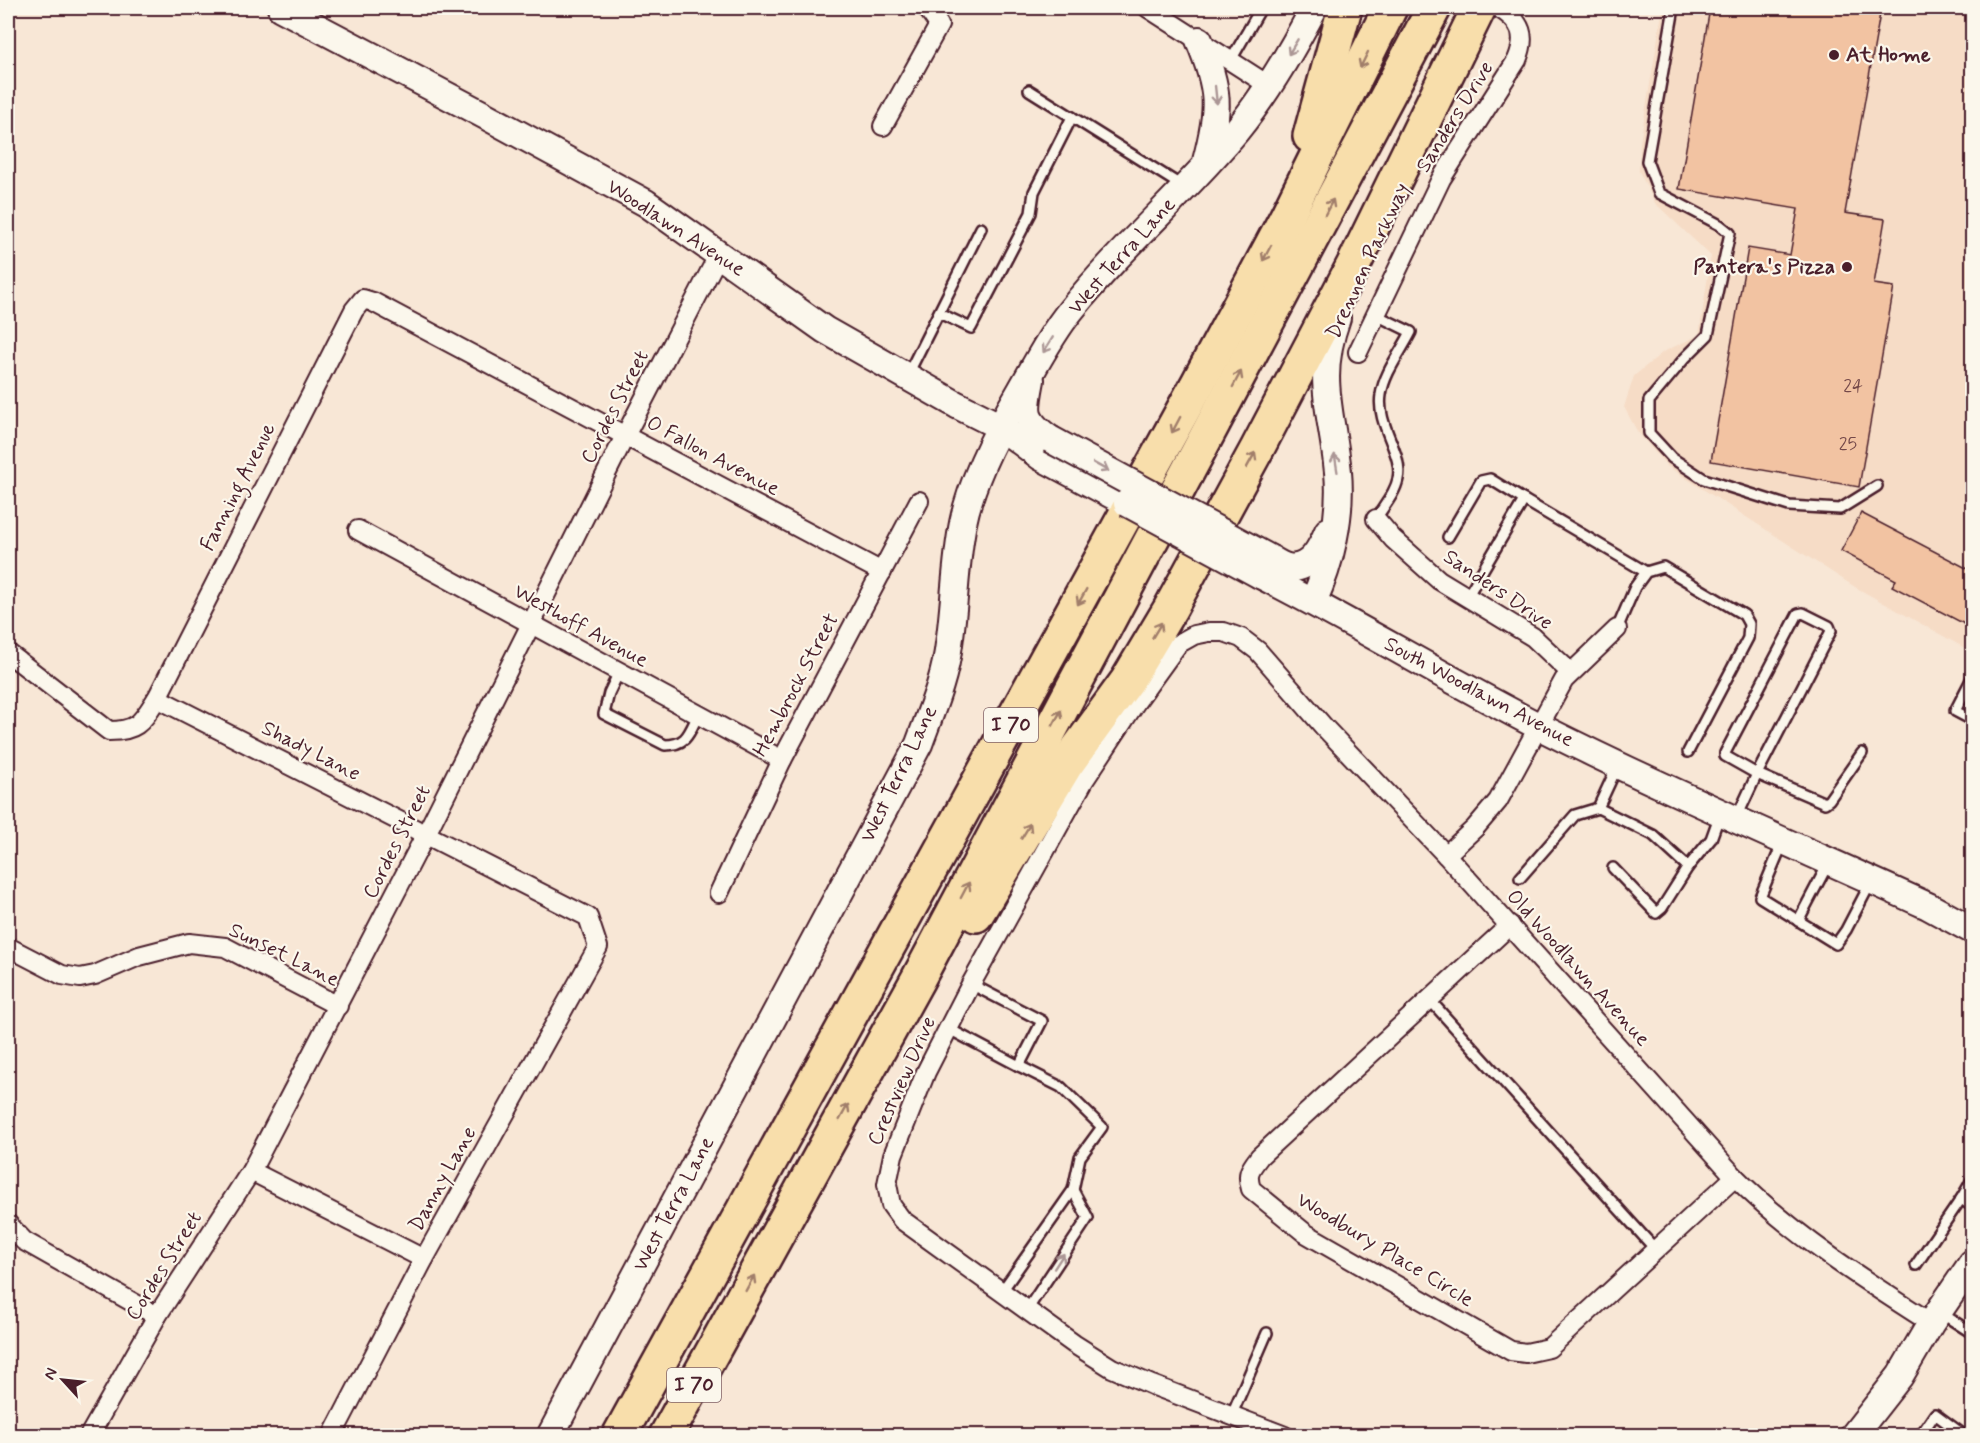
<svg xmlns="http://www.w3.org/2000/svg" width="1980" height="1443" viewBox="0 0 1980 1443" font-family="Mynerve,sans-serif">
<style>
.built{fill:#f6dcc6}
.building{fill:#f2c3a2;stroke:#4a1f2b;stroke-width:1.5}
.lines{fill:none;stroke-linecap:round;stroke-linejoin:round}
.lane-casing{stroke:#4a1f2b;stroke-width:14}
.street-casing{stroke:#4a1f2b;stroke-width:22}
.secondary-casing{stroke:#4a1f2b;stroke-width:30}
.highway-casing{stroke:#4a1f2b;stroke-width:38}
.lane{stroke:#fbf7ec;stroke-width:9}
.street{stroke:#fbf7ec;stroke-width:18}
.secondary{stroke:#fbf7ec;stroke-width:26}
.highway{stroke:#f8deab;stroke-width:33}
.secondary-bridge-casing{stroke:#4a1f2b;stroke-width:30;stroke-linecap:butt}
.secondary-bridge{stroke:#fbf7ec;stroke-width:26}
.oneway{stroke:#ab9695}
.oneway2{stroke:#a17e6b}
.poi-dot{fill:#4a1f2b;stroke:#fbf7ec;stroke-width:2}
.labels{text-anchor:middle;dominant-baseline:central;stroke-width:4.5;stroke-linejoin:round;paint-order:stroke}
.number-label{font-size:18px;fill:#744849}
.shield{fill:#fbf7ec;stroke:#7f6065;stroke-width:1.5}
.shield-label{font-size:20px;font-weight:bold;fill:#4a1f2b}
.poi-label{font-size:21px;font-weight:bold;fill:#4a1f2b;stroke:#fbf7ec;text-anchor:start}
.street-label{font-size:21px;fill:#4a1f2b;stroke:#fbf7ec}
</style>
<rect width="100%" height="100%" fill="#f8e7d6"/>
<filter id="ink" filterUnits="userSpaceOnUse"><feTurbulence type="fractalNoise" baseFrequency=".0167" numOctaves="2"/><feDisplacementMap in="SourceGraphic" scale="12" xChannelSelector="R" yChannelSelector="G"/><feConvolveMatrix kernelMatrix="1 2 1 2 8 2 1 2 1" color-interpolation-filters="sRGB"/></filter>
<g filter="url(#ink)">
<polygon class="built" points="1663,8 1972,8 1972,652 1855,587 1667,466 1637,431 1624,407 1634,376 1663,352 1699,335 1711,256 1655,203 1639,171 1640,143"/>
<g class="building">
<polygon points="1710,8 1881,8 1845,213 1885,219 1874,284 1894,287 1859,487 1711,461 1748,248 1790,255 1798,209 1679,189"/>
<polygon points="1861,513 1972,571 1972,628 1892,586 1896,580 1841,551"/>
</g>
<g class="lines">
<g class="lane-casing">
<g id="lane">
<polyline points="1674,8 1647,161 1659,193 1720,225 1730,233 1708,335 1684,359 1649,401 1649,433 1672,458 1704,479 1789,506 1840,509 1877,486"/>
<polyline points="1231,60 1261,8"/>
<polyline points="1029,90 1182,186"/>
<polyline points="939,313 971,328 1031,213 1034,192 1072,117"/>
<polyline points="908,374 981,228"/>
<polyline points="1524,500 1646,572"/>
<path d="M 1376,519 C 1383,507 1395,494 1398,479 C 1404,454 1376,425 1381,395 C 1384,373 1401,352 1411,332 L 1376,315"/>
<polyline points="1448,537 1481,481 1490,479 1524,500 1467,597"/>
<polygon points="1803,613 1829,626 1831,631 1757,774 1725,756 1725,753 1798,614"/>
<polyline points="1617,629 1635,587 1646,572 1663,567 1744,615 1749,624 1748,638 1688,752"/>
<path d="M 619,672 L 609,693 L 604,714 L 665,745 C 687,745 689,733 698,715"/>
<polyline points="1972,678 1955,711 1972,720"/>
<polyline points="1598,808 1617,767"/>
<polyline points="1736,819 1757,774 1825,803 1829,800 1862,753"/>
<polyline points="1783,842 1760,897 1836,944 1846,930 1871,882"/>
<polyline points="1613,868 1656,913 1662,908 1688,867 1711,839 1720,814"/>
<polyline points="1520,878 1575,815 1598,808 1653,835 1688,867"/>
<polyline points="1798,921 1829,862"/>
<polyline points="1429,999 1656,1250"/>
<polyline points="949,1029 1019,1066 1042,1021 971,984"/>
<polyline points="1972,1180 1961,1199 1972,1206"/>
<polyline points="1916,1265 1961,1199"/>
<polyline points="1002,1291 1073,1190 1080,1157 1102,1127 1061,1087 1019,1066"/>
<polyline points="1027,1310 1088,1218 1073,1190"/>
<polyline points="1941,1313 1972,1333"/>
<polyline points="1232,1414 1267,1333"/>
<polyline points="1920,1436 1935,1414 1965,1436"/>
</g>
</g>
<g class="street-casing">
<g id="street">
<polyline points="1148,8 1268,85"/>
<polyline points="883,126 939,25 927,8"/>
<path d="M 1358,352 L 1441,179 L 1517,60 C 1527,36 1522,22 1499,8"/>
<polyline points="1376,519 1393,539 1439,580 1533,637 1570,672"/>
<polyline points="358,530 782,760"/>
<path d="M 8,653 L 109,731 C 139,731 142,721 157,698 L 588,917 L 598,947 L 424,1259 L 332,1436"/>
<polyline points="157,698 354,310 363,299 373,302 882,572"/>
<polyline points="1446,855 1475,828 1498,801 1564,680 1617,629"/>
<polyline points="719,893 782,760 919,501"/>
<path d="M 1510,925 L 1260,1156 C 1250,1169 1246,1173 1251,1189 L 1305,1233 L 1511,1351 L 1526,1353 L 1549,1348 L 1735,1177"/>
<polyline points="8,947 62,975 80,978 95,975 139,956 189,943 225,947 338,1006"/>
<polyline points="251,1171 424,1259"/>
<polyline points="8,1224 24,1241 157,1316"/>
<polyline points="89,1436 157,1316 251,1171 426,834 626,434 719,254"/>
<path d="M 1285,1436 L 1152,1385 L 1112,1368 L 1074,1344 L 902,1220 L 891,1205 L 887,1184 L 893,1155 L 926,1072 L 971,984 L 1085,779 L 1136,702 L 1178,644 L 1194,635 L 1209,632 L 1224,632 L 1241,638 L 1258,651 L 1324,727 L 1446,855 L 1735,1177 C 1793,1235 1862,1279 1931,1323"/>
</g>
</g>
<g class="secondary-casing">
<g id="secondary">
<polyline points="281,8 484,115 646,203 825,330 957,405 1001,427 1041,457 1127,503"/>
<path d="M 1199,40 C 1220,90 1220,108 1206,161"/>
<path d="M 1031,380 C 1025,412 1022,419 1050,439"/>
<path d="M 1271,559 C 1276,562 1282,566 1288,567 C 1310,571 1321,548 1328,531"/>
<path d="M 1260,575 C 1355,623 1446,679 1540,727 C 1667,791 1799,847 1928,906 L 1972,930"/>
<path d="M 1313,602 C 1331,563 1342,515 1338,472 C 1332,412 1315,379 1337,318"/>
<path d="M 550,1436 L 919,744 C 931,711 945,679 949,644 C 955,604 955,563 963,523 C 972,478 998,429 1021,390 C 1036,364 1052,333 1071,310 C 1122,246 1185,193 1237,130 C 1267,93 1292,50 1314,8"/>
<polyline points="1853,1436 1900,1376 1931,1323 1972,1263"/>
</g>
</g>
<g class="highway-casing">
<g id="highway">
<polyline points="1310,136 1345,8"/>
<polyline points="976,915 1066,765 1127,681 1170,609 1257,449 1354,264 1479,8"/>
<polyline points="619,1436 1198,383 1286,218 1390,8"/>
<polyline points="666,1436 918,979 1434,8"/>
</g>
</g>
<use href="#lane" class="lane"/>
<use href="#street" class="street"/>
<use href="#secondary" class="secondary"/>
<use href="#highway" class="highway"/>
<g class="secondary-bridge-casing">
<g id="secondary-bridge">
<polyline points="1050,439 1271,559"/>
<polyline points="1127,503 1260,575"/>
</g>
</g>
<use href="#secondary-bridge" class="secondary-bridge"/>
</g>
<defs><path id="oneway-shaft" d="M-6 0H5M1.5-3L5.5 0L1.5 3" fill="none" stroke-width="1.6" stroke-linecap="round" stroke-linejoin="round" transform="scale(1.5)"/></defs>
<g class="oneway">
<use href="#oneway-shaft" transform="translate(1293 47) rotate(121)"/>
<use href="#oneway-shaft" transform="translate(1216 95) rotate(84)"/>
<use href="#oneway-shaft" transform="translate(1048 345) rotate(122)"/>
<use href="#oneway-shaft" transform="translate(1336 463) rotate(-99)"/>
<use href="#oneway-shaft" transform="translate(1101 467) rotate(29)"/>
<use href="#oneway-shaft" transform="translate(1059 1261) rotate(-57)"/>
</g>
<g class="oneway2">
<use href="#oneway-shaft" transform="translate(1364 60) rotate(116)"/>
<use href="#oneway-shaft" transform="translate(1329 207) rotate(-62)"/>
<use href="#oneway-shaft" transform="translate(1267 253) rotate(118)"/>
<use href="#oneway-shaft" transform="translate(1237 379) rotate(-62)"/>
<use href="#oneway-shaft" transform="translate(1176 425) rotate(118)"/>
<use href="#oneway-shaft" transform="translate(1251 460) rotate(-61)"/>
<use href="#oneway-shaft" transform="translate(1082 597) rotate(119)"/>
<use href="#oneway-shaft" transform="translate(1157 630) rotate(-59)"/>
<use href="#oneway-shaft" transform="translate(1057 718) rotate(-62)"/>
<use href="#oneway-shaft" transform="translate(1026 831) rotate(-59)"/>
<use href="#oneway-shaft" transform="translate(965 890) rotate(-62)"/>
<use href="#oneway-shaft" transform="translate(844 1112) rotate(-61)"/>
<use href="#oneway-shaft" transform="translate(750 1283) rotate(-61)"/>
</g>
</g>
<g class="poi-dot">
<circle cx="1834" cy="55" r="6"/>
<circle cx="1847" cy="267" r="6"/>
</g>
<g class="labels">
<g class="number-label">
<text x="1853" y="386">24</text>
<text x="1848" y="444">25</text>
</g>
<g class="shield">
<rect x="984" y="708" width="54" height="34" rx="4.5"/>
<rect x="667" y="1368" width="54" height="34" rx="4.5"/>
</g>
<g class="shield-label">
<text x="1011" y="725">I 70</text>
<text x="694" y="1385">I 70</text>
</g>
<g class="poi-label">
<text x="1846" y="55">At Home</text>
<text x="1835" y="267" text-anchor="end">Pantera's Pizza</text>
</g>
<g class="street-label">
<text transform="translate(1455 117) rotate(-58)">Sanders Drive</text>
<text transform="translate(676 228) rotate(33)">Woodlawn Avenue</text>
<text transform="translate(1122 256) rotate(-48)">West Terra Lane</text>
<text transform="translate(1368 261) rotate(-65)">Drennen Parkway</text>
<text transform="translate(615 407) rotate(-63)">Cordes Street</text>
<text transform="translate(713 456) rotate(28)">O Fallon Avenue</text>
<text transform="translate(238 487) rotate(-63)">Fanning Avenue</text>
<text transform="translate(1498 590) rotate(34)">Sanders Drive</text>
<text transform="translate(581 626) rotate(29)">Westhoff Avenue</text>
<text transform="translate(796 685) rotate(-62)">Hembrock Street</text>
<text transform="translate(1479 692) rotate(28)">South Woodlawn Avenue</text>
<text transform="translate(311 751) rotate(27)">Shady Lane</text>
<text transform="translate(899 774) rotate(-64)">West Terra Lane</text>
<text transform="translate(397 842) rotate(-63)">Cordes Street</text>
<text transform="translate(284 955) rotate(26)">Sunset Lane</text>
<text transform="translate(1578 968) rotate(48)">Old Woodlawn Avenue</text>
<text transform="translate(902 1081) rotate(-66)">Crestview Drive</text>
<text transform="translate(443 1179) rotate(-61)">Danny Lane</text>
<text transform="translate(674 1204) rotate(-62)">West Terra Lane</text>
<text transform="translate(1385 1250) rotate(31)">Woodbury Place Circle</text>
<text transform="translate(164 1266) rotate(-58)">Cordes Street</text>
</g>
</g>
<rect width="1980" height="1443" fill="none" stroke="#fbf7ec" stroke-width="30"/>
<rect x="15" y="15" width="1950" height="1413" fill="none" stroke="#4a1f2b" stroke-width="2" filter="url(#ink)"/>
<g transform="translate(63 1380) rotate(297)" stroke="#fbf7ec" stroke-width="4.5" paint-order="stroke">
<path d="M0-4.5L10 22L0 15L-10 22Z" fill="#4a1f2b"/>
<text y="-9" font-size="16" font-weight="bold" text-anchor="middle" fill="#4a1f2b">N</text>
</g>
</svg>
